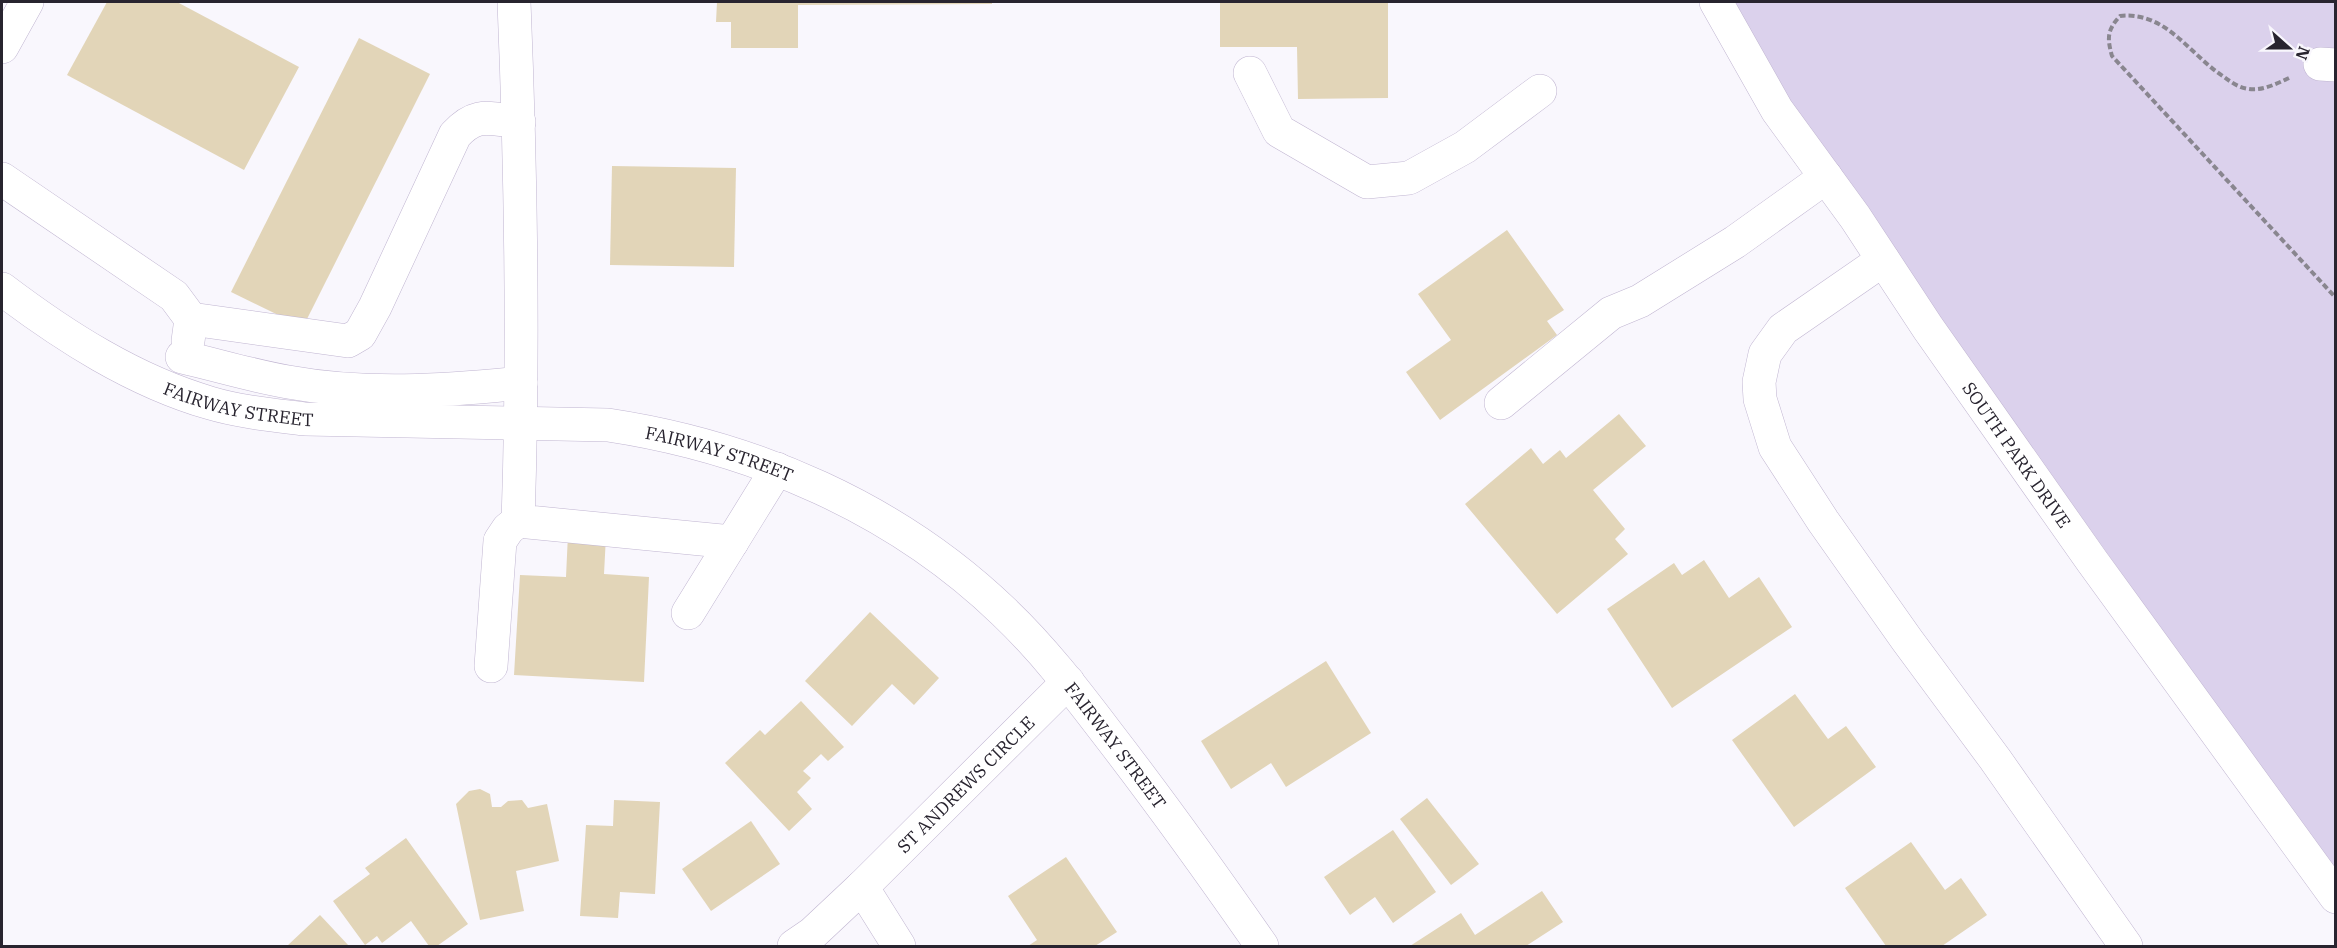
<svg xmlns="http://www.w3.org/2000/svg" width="2337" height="948" viewBox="0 0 2337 948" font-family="'IBM Plex Serif',serif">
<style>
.green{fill:#dbd1ec}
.building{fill:#e2d5b8}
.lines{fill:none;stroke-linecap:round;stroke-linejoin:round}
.minor-casing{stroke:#c0b5d1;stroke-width:34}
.path{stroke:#89868f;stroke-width:4;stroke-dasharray:6 3;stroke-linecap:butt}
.minor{stroke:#fff;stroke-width:33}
.labels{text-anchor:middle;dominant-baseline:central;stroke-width:4.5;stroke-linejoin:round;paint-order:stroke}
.street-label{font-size:18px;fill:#28242f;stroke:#f9f7fd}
</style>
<rect width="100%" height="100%" fill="#f9f7fd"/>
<polygon class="green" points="1716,2 2335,2 2335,874 1717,4"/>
<g class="building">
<polygon points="107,2 177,2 299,67 244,170 67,75"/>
<polygon points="717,2 992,2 992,4 798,5 798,48 731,48 731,22 716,22"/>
<polygon points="1302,2 1388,2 1388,98 1298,99 1297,47 1220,47 1220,3 1302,3"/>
<polygon points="359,38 430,74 303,327 231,292"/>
<polygon points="612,166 736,168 734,267 610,265"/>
<polygon points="1507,230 1564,310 1547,321 1557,335 1440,420 1406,372 1451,340 1418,294"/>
<polygon points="1619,414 1646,446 1593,490 1625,529 1615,539 1628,554 1557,614 1465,504 1531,448 1543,464 1560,450 1566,458"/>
<polygon points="568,534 606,536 604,574 649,577 644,682 514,675 520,575 566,577"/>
<polygon points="1704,560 1729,598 1759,577 1792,627 1672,708 1607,609 1674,563 1682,575"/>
<polygon points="870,612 939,678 914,705 892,684 852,726 805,681"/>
<polygon points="1326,661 1371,733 1286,787 1271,763 1231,789 1201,741"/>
<polygon points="1795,694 1828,739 1846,726 1876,767 1794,827 1732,740"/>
<polygon points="801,701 844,747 828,761 821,754 803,771 811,778 797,792 812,809 789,831 725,763 760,730 765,735"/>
<polygon points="480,789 490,794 492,807 501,807 508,801 522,800 528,808 547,804 559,861 516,871 524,911 480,920 456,804 469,791"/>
<polygon points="1427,798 1479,864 1451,885 1400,819"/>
<polygon points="614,800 660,802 655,894 620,892 618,918 580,916 586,825 613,826"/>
<polygon points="751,821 780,864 711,911 682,869"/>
<polygon points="1393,830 1436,892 1393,923 1375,897 1350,915 1324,877"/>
<polygon points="406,838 468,924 437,946 429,946 411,921 382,943 377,936 365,945 333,901 370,874 365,868"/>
<polygon points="1911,842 1945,890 1961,878 1987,915 1942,946 1886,946 1845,888"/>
<polygon points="1066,857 1117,932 1095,946 1028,946 1037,940 1008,896"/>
<polygon points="1542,891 1563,922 1526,946 1410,946 1461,913 1475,935"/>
<polygon points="320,915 349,946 287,946"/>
</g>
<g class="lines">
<g class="minor-casing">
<g id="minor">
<path d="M 514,2 C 521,174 524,348 518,521 L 732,542"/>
<path id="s1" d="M 1716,2 L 1777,110 L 1855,217 L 1928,328 L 2092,561 L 2336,897"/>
<polyline points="2,47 27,2"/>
<polyline points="2320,64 2336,65"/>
<polyline points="1250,73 1279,131 1367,182 1409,178 1465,147 1540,91"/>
<polyline points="2,179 174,296 191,319 188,341"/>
<polyline points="1883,260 1783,329 1765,354 1759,382 1760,399 1775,447 1823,521 1907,640 1995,759 2126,946"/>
<path id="s2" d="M 2,289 C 64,336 134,381 210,403 C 240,412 273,415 305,419 L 608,425 C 754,447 896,508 1004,612 C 1043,649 1075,691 1107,733 C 1161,803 1212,874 1262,946"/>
<path d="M 191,319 L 348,341 L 360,334 L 375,307 L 455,135 C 477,111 489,119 519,122"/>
<path d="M 182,357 C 217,365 253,376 288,382 C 365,396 444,391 521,383"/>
<polyline points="1501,403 1611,313 1640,301 1735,242 1826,177"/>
<polyline points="688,613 777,469"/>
<polyline points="491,666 500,541 508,529 518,521"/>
<path id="s3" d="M 862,887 L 1068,682"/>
<polyline points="794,946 813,933 862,887 899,946"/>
</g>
</g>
<path class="path" d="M 2289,78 C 2276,84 2262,91 2249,89 C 2239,88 2231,82 2224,77 C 2189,54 2166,11 2120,16 C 2107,30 2107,38 2112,56 L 2336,298"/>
<use href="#minor" class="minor"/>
</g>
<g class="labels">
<g class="street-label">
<text stroke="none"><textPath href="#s2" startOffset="267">FAIRWAY STREET</textPath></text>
<text stroke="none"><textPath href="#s2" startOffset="753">FAIRWAY STREET</textPath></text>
<text stroke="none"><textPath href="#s1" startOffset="544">SOUTH PARK DRIVE</textPath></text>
<text stroke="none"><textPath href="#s2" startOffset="1257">FAIRWAY STREET</textPath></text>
<text stroke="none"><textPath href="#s3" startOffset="146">ST ANDREWS CIRCLE</textPath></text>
</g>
</g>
<rect width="2337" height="948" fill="none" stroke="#28242f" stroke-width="6"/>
<g transform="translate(2289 48) rotate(111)" stroke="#f9f7fd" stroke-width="4.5" paint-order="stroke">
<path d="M0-4.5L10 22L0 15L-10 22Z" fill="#28242f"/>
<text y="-9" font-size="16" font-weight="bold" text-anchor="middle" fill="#28242f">N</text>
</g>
</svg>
